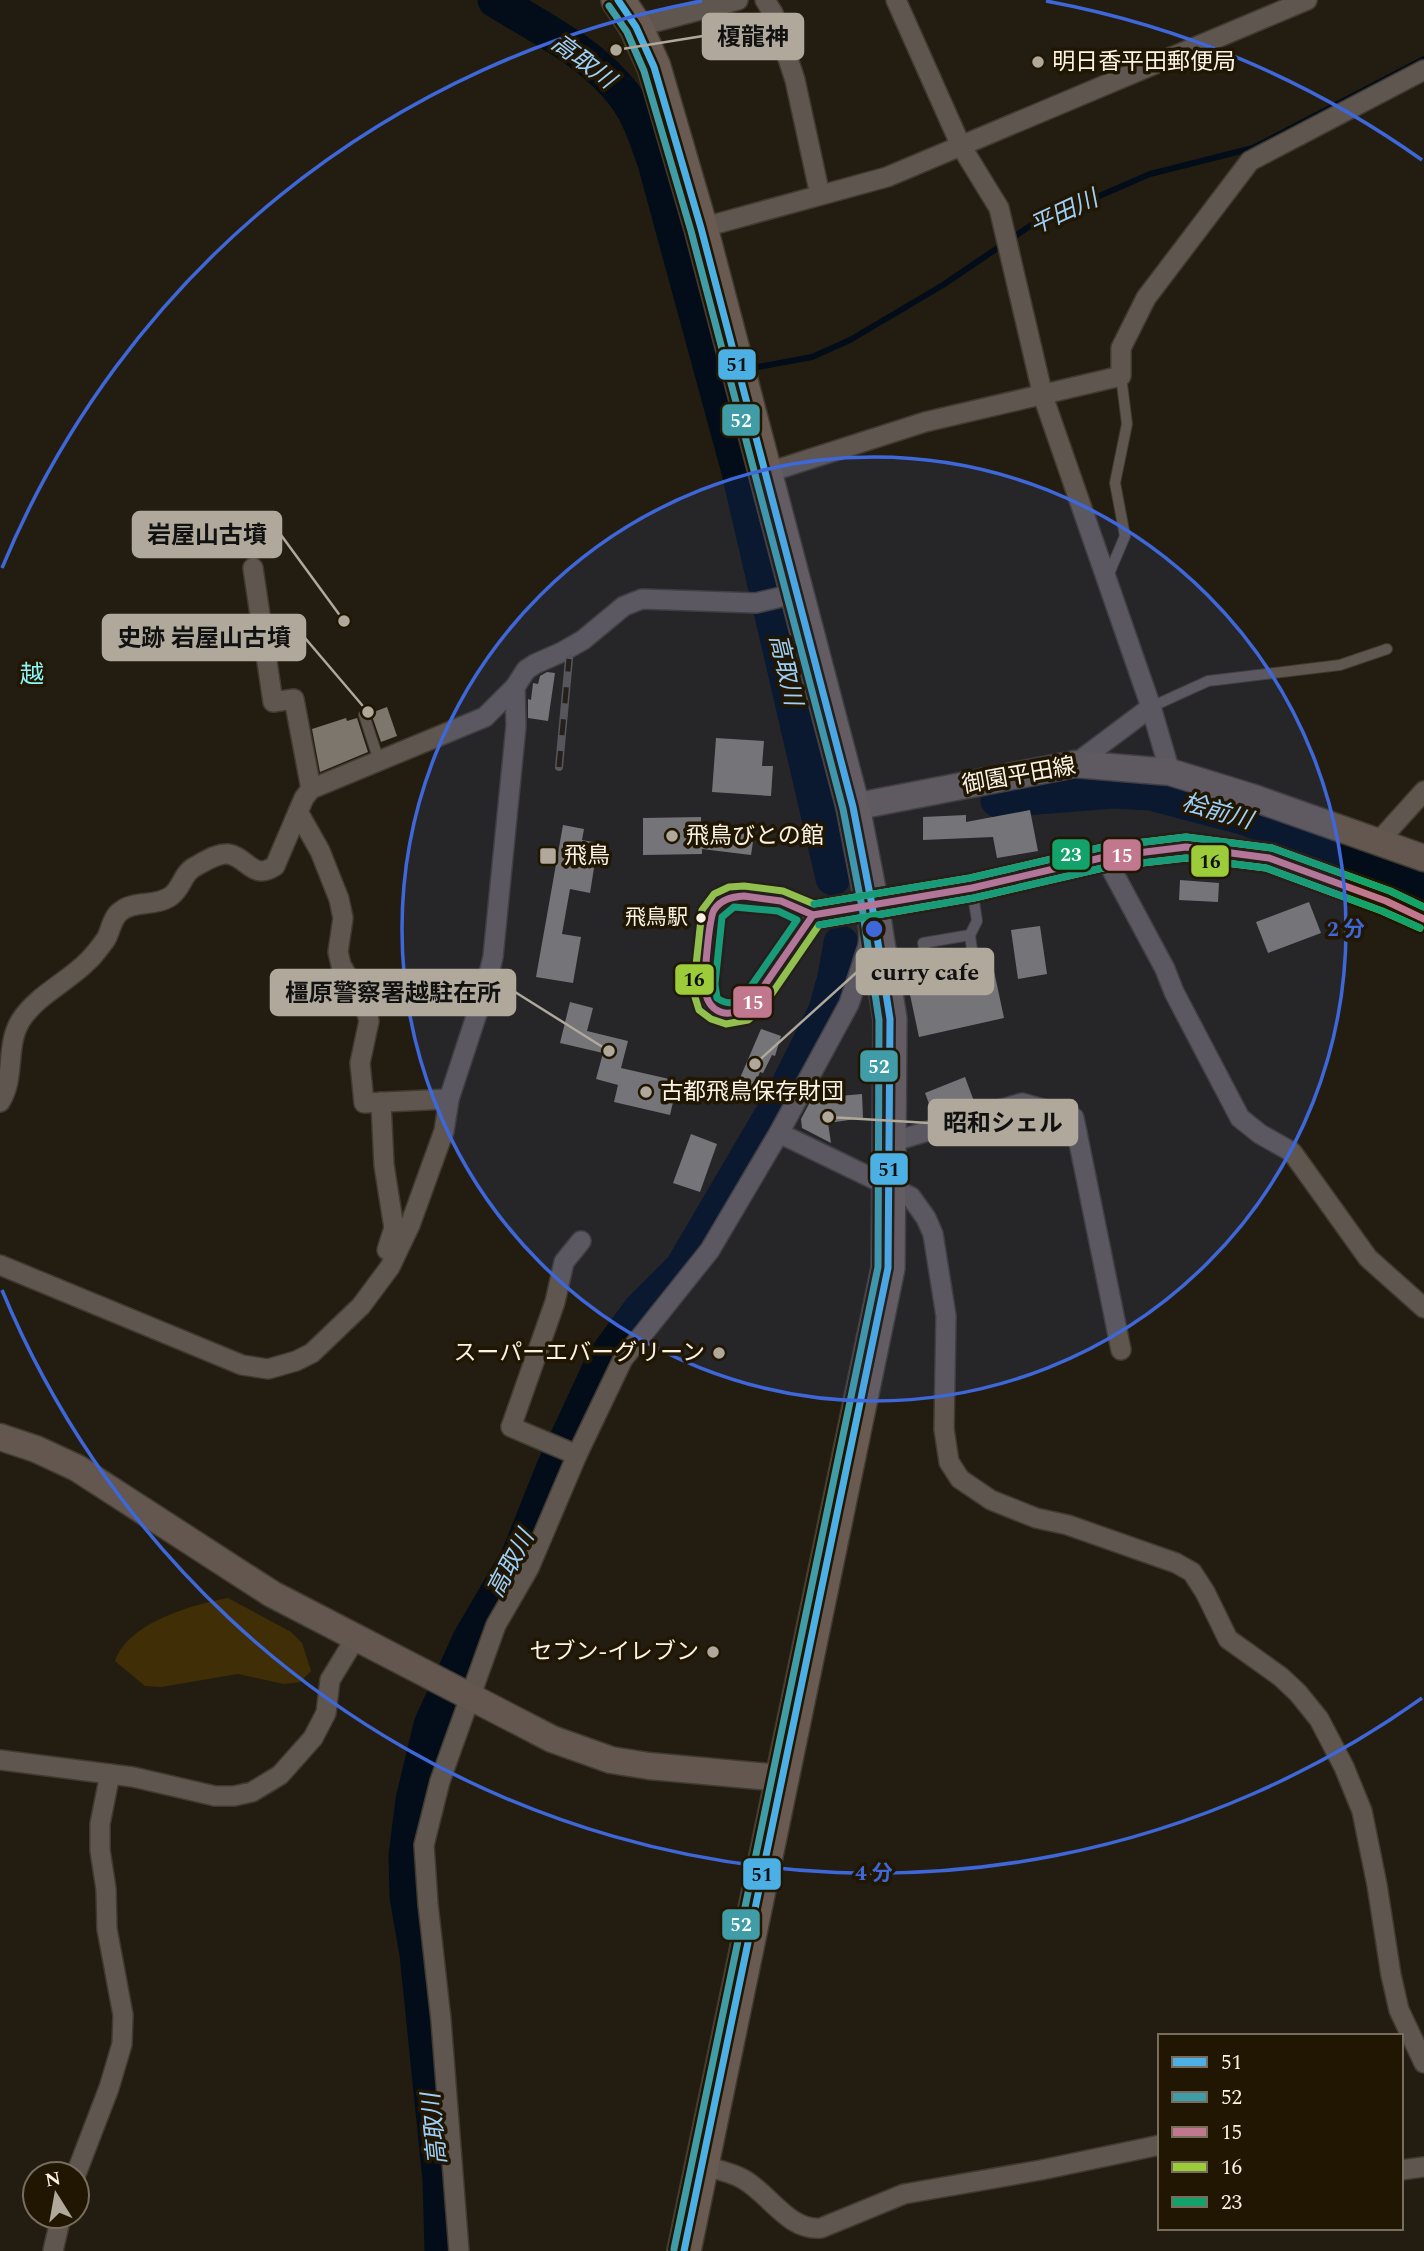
<svg xmlns="http://www.w3.org/2000/svg" width="1424" height="2251" viewBox="0 0 1424 2251" font-family="Spectral,'Noto Sans JP',serif">
<style>
.green{fill:#402e07}
.lines{fill:none;stroke-linecap:round;stroke-linejoin:round}
.stream{stroke:#030d19;stroke-width:6}
.river{stroke:#030d19;stroke-width:35}
.building{fill:#7c766c}
.lane-casing{stroke:#403a30;stroke-width:12}
.street-casing{stroke:#403a30;stroke-width:22}
.secondary-casing{stroke:#403a30;stroke-width:29}
.highway-casing{stroke:#403a30;stroke-width:36}
.lane{stroke:#5f5650;stroke-width:10}
.street{stroke:#5f5650;stroke-width:19}
.secondary{stroke:#635750;stroke-width:26}
.highway{stroke:#695b52;stroke-width:33}
.rail-casing{stroke:#5b544c;stroke-width:8}
.rail{stroke:#211602;stroke-width:5;stroke-dasharray:16;stroke-linecap:butt}
.bus-1-casing{stroke:#211602;stroke-width:12}
.bus-2-casing{stroke:#211602;stroke-width:12}
.bus-3-casing{stroke:#211602;stroke-width:12}
.bus-4-casing{stroke:#211602;stroke-width:12}
.bus-5-casing{stroke:#211602;stroke-width:12}
.bus-1{stroke:#4cb0e4;stroke-width:7}
.bus-2{stroke:#409da7;stroke-width:7}
.bus-3{stroke:#c1788f;stroke-width:7}
.bus-4{stroke:#9dcc3b;stroke-width:7}
.bus-5{stroke:#13a26a;stroke-width:7}
.ring{fill:none;stroke:#3e67da;stroke-width:3.5}
.poi-dot{fill:#afa89b;stroke:#211602;stroke-width:2.5}
.bus-dot{fill:#fbf3e5;stroke:#211602;stroke-width:2.5}
.labels{text-anchor:middle;dominant-baseline:central;stroke-width:7;stroke-linejoin:round;paint-order:stroke}
.bus-label{font-size:21px;fill:#fbf3e5;stroke:#211602;text-anchor:end}
.poi-label{font-size:23px;fill:#fbf3e5;stroke:#211602;text-anchor:start}
.street-label{font-size:23px;fill:#fbf3e5;stroke:#211602}
.water-label{font-size:24px;font-style:italic;fill:#9cd0fb;stroke:#211602}
.neighbourhood-label{font-size:24px;fill:#8cf7f9;stroke:#211602}
.centre{fill:#3e67da;stroke:#211602;stroke-width:3.5}
.ring-label{font-size:21px;text-anchor:middle;font-weight:bold;fill:#3e67da;stroke:#211602;stroke-width:7;stroke-linejoin:round;paint-order:stroke}
.leader{fill:none;stroke:#afa89b;stroke-width:2.5}
.callout-dot{fill:#afa89b;stroke:#211602;stroke-width:2.5}
.callout{fill:#afa89b;stroke:#afa89b;stroke-width:2.5}
.callout-label{font-size:24px;text-anchor:middle;font-weight:bold;fill:#111}
.line-badge{stroke:#211602;stroke-width:2.5}
.badge-label{font-size:19px;text-anchor:middle;font-weight:bold;fill:#fff}
.pale-badge-label{font-size:19px;text-anchor:middle;font-weight:bold;fill:#111}
</style>
<rect width="100%" height="100%" fill="#231d11"/>
<path class="green" d="M 228,1598 L 291,1632 L 302,1643 L 311,1671 L 300,1682 L 284,1684 L 238,1674 L 161,1687 L 145,1686 L 115,1661 C 129,1622 192,1605 228,1598 Z"/>
<g class="lines">
<g class="stream">
<polyline points="747,369 812,357 850,340 943,285 1030,226 1150,174 1253,148 1424,59"/>
<polyline points="711,375 730,372"/>
</g>
<g class="river">
<path d="M 495,0 C 540,28 591,52 624,95 C 639,114 647,140 655,163 L 738,468 L 833,878"/>
<polyline points="998,800 1113,791 1151,793 1242,817 1337,851 1424,889"/>
<polyline points="442,2251 440,2180 417,1954 407,1897 406,1856 413,1800 431,1725 470,1639 518,1557 554,1467 604,1359 641,1309 682,1268 783,1096 826,1010 835,977 841,943"/>
</g>
</g>
<g class="building">
<polygon points="547,672 555,673 548,721 528,718 528,699 531,700 533,683 538,684 540,676"/>
<polygon points="387,707 397,736 381,742 371,713"/>
<polygon points="346,718 347,721 357,718 368,752 320,772 312,729"/>
<polygon points="716,738 764,741 762,766 773,766 771,796 712,792"/>
<polygon points="1030,810 1038,851 997,858 993,837 923,840 923,817 966,815 966,822"/>
<polygon points="701,817 701,829 754,835 751,855 702,849 702,854 643,855 643,818"/>
<polygon points="563,825 584,829 582,840 598,843 590,893 570,889 562,934 581,937 573,983 536,977"/>
<polygon points="1180,880 1219,883 1218,902 1179,900"/>
<polygon points="1309,902 1321,933 1268,953 1256,922"/>
<polygon points="1040,926 1047,974 1018,979 1011,930"/>
<polygon points="994,971 1004,1018 919,1037 909,990"/>
<polygon points="570,1002 593,1008 587,1031 628,1041 621,1068 678,1081 670,1115 614,1102 618,1085 596,1079 603,1053 560,1043"/>
<polygon points="761,1029 781,1036 775,1056 772,1055 763,1073 760,1072 752,1091 737,1085"/>
<polygon points="965,1077 975,1104 934,1117 925,1093"/>
<polygon points="827,1086 828,1097 862,1094 863,1118 828,1123 831,1143 802,1128 801,1119 818,1087"/>
<polygon points="691,1134 717,1144 700,1192 673,1183"/>
</g>
<g class="lines">
<g class="lane-casing">
<g id="lane">
<polyline points="1108,576 1125,536 1115,483 1127,424 1121,376"/>
<polyline points="1151,707 1208,681 1340,665 1387,649"/>
<polyline points="364,715 379,761"/>
<polyline points="970,935 923,943 929,968 937,972 974,965 970,935 977,921 972,888"/>
</g>
</g>
<g class="street-casing">
<g id="street">
<polyline points="765,0 773,13 795,80 820,195"/>
<polyline points="896,0 961,146 999,208 1043,396 1151,707 1170,772"/>
<polyline points="636,27 738,0"/>
<polyline points="701,228 887,177 1307,0"/>
<polyline points="766,473 925,422 1121,376 1121,348 1146,298 1250,161 1424,70"/>
<polyline points="253,568 273,702 294,699 311,789"/>
<polyline points="1075,764 1151,707"/>
<polyline points="298,812 320,851 339,899 343,918 338,952 341,965 365,1006 369,1021 360,1063 364,1103 449,1099"/>
<polyline points="1378,842 1424,791"/>
<polyline points="1105,857 1165,969 1174,992 1240,1118 1260,1134 1292,1152 1368,1258 1424,1308"/>
<path d="M 0,1102 C 16,1077 5,1045 21,1020 C 37,995 69,981 89,960 C 95,954 101,946 106,939 C 111,930 112,917 121,911 C 134,900 156,907 171,896 C 184,886 181,873 198,865 C 207,860 218,853 228,854 C 248,857 252,881 275,866 L 304,798 L 311,789 L 485,717 L 515,687 L 526,670 L 535,664 L 562,652 L 583,640 L 624,606 L 642,599 L 756,603 L 798,593"/>
<polyline points="381,1102 384,1165 394,1228 387,1250"/>
<polyline points="779,1133 911,1197 926,1218 933,1234 946,1316 944,1429 949,1462 960,1479 991,1500 1036,1518 1068,1525 1176,1563 1192,1572 1205,1592 1228,1639 1281,1677 1298,1693 1319,1719 1344,1767 1362,1811 1377,1885 1391,1975 1399,2010 1424,2063"/>
<polyline points="890,1141 905,1138 1022,1103 1074,1118 1121,1350"/>
<polyline points="0,1265 242,1365 268,1369 296,1361 312,1353 361,1306 390,1267 410,1225 444,1131 449,1099 486,986 493,957 516,726 515,687"/>
<polyline points="577,1455 511,1427 555,1302 564,1262 581,1241"/>
<polyline points="0,1760 133,1777 215,1796 234,1796 252,1792 280,1775 313,1738 326,1713 330,1680 355,1639"/>
<path d="M 700,2165 C 714,2169 731,2172 743,2179 C 770,2194 788,2231 821,2228 L 904,2194 L 1041,2170 L 1160,2145"/>
<polyline points="1401,2170 1424,2167"/>
<polyline points="76,2174 109,2088 122,2044 123,2015 107,1929 106,1889 100,1850 100,1824 110,1774"/>
<polyline points="53,2251 61,2216"/>
<path d="M 459,2251 L 441,2020 L 428,1904 L 424,1845 L 440,1781 L 496,1625 L 529,1568 L 577,1455 L 623,1359 L 710,1250 L 779,1133 L 849,1004 L 868,946 L 872,905 L 813,915 L 781,901 L 744,896 L 731,897 L 721,902 L 712,912 L 704,984 C 708,1016 729,1021 753,1002 L 813,915"/>
</g>
</g>
<g class="secondary-casing">
<g id="secondary">
<polyline points="853,807 1075,764 1170,772 1251,797 1424,858"/>
<polyline points="872,905 972,888 1105,857 1186,847 1269,858 1386,901 1424,919"/>
<polyline points="0,1437 36,1449 77,1468 272,1594 552,1739 611,1760 649,1766 781,1778"/>
</g>
</g>
<g class="highway-casing">
<polyline id="highway" points="618,0 636,27 654,67 701,228 853,807 872,905 890,1019 888,1268 684,2251"/>
</g>
<use href="#lane" class="lane"/>
<use href="#street" class="street"/>
<use href="#secondary" class="secondary"/>
<use href="#highway" class="highway"/>
<g class="rail-casing">
<polyline id="rail" points="559,767 569,659"/>
</g>
<use href="#rail" class="rail"/>
<g class="bus-1-casing">
<polyline id="bus-1" points="618,0 636,27 654,67 701,228 853,807 872,905 890,1019 888,1268 684,2251"/>
</g>
<g class="bus-2-casing">
<polyline id="bus-2" points="609,6 627,32 644,71 691,231 843,809 862,907 879,1020 878,1267 674,2249"/>
</g>
<g class="bus-3-casing">
<g id="bus-3">
<path d="M 744,896 L 781,901 L 813,915 L 753,1002 C 730,1021 707,1016 704,984 C 706,969 708,920 714,910 C 721,899 732,897 744,896 Z"/>
<polyline points="813,915 972,888 1105,857 1186,847 1269,858 1386,901 1424,919"/>
</g>
</g>
<g class="bus-4-casing">
<polyline id="bus-4" points="1420,928 1382,911 1266,868 1186,858 1107,867 974,898 819,925 762,1008 748,1020 726,1024 711,1019 699,1010 695,997 694,984 702,910 714,894 729,887 744,886 783,891 814,904 970,878 1103,847 1186,837 1272,848 1390,891 1424,907"/>
</g>
<g class="bus-5-casing">
<g id="bus-5">
<polyline points="814,904 970,878 1103,847 1186,837 1272,848 1390,891 1424,907"/>
<path d="M 734,907 L 778,911 L 797,920 L 745,995 C 736,1003 728,1006 717,998 L 715,984 L 722,917 Z"/>
<polyline points="819,925 974,898 1107,867 1186,858 1266,868 1382,911 1420,928"/>
</g>
</g>
<use href="#bus-1" class="bus-1"/>
<use href="#bus-2" class="bus-2"/>
<use href="#bus-3" class="bus-3"/>
<use href="#bus-4" class="bus-4"/>
<use href="#bus-5" class="bus-5"/>
</g>
<circle cx="874" cy="929" r="472" fill="#3e67da" fill-opacity=".12"/>
<g class="ring">
<circle cx="874" cy="929" r="472"/>
<path d="M1422 1698A944 944 0 0 1 2 1290M2 568A944 944 0 0 1 702 1M1046 1A944 944 0 0 1 1422 160"/>
</g>
<g class="poi-dot">
<circle cx="1038" cy="62" r="7"/>
<circle cx="672" cy="836" r="7"/>
<rect x="539" y="847" width="18" height="18" rx="3.5"/>
<circle cx="646" cy="1092" r="7"/>
<circle cx="719" cy="1353" r="7"/>
<circle cx="713" cy="1652" r="7"/>
</g>
<circle class="bus-dot" cx="701" cy="918" r="6"/>
<g class="labels">
<g class="bus-label">
<text x="688" y="918">飛鳥駅</text>
</g>
<g class="poi-label">
<text x="1052" y="62">明日香平田郵便局</text>
<text x="686" y="836">飛鳥びとの館</text>
<text x="564" y="856">飛鳥</text>
<text x="660" y="1092">古都飛鳥保存財団</text>
<text x="705" y="1353" text-anchor="end">スーパーエバーグリーン</text>
<text x="699" y="1652" text-anchor="end">セブン-イレブン</text>
</g>
<g class="street-label">
<text transform="translate(1019 776) rotate(-10)">御園平田線</text>
</g>
<g class="water-label">
<text transform="translate(583 62) rotate(37)">高取川</text>
<text transform="translate(1064 213) rotate(-25)">平田川</text>
<text transform="translate(785 670) rotate(77)">高取川</text>
<text transform="translate(1217 812) rotate(16)">桧前川</text>
<text transform="translate(511 1564) rotate(-62)">高取川</text>
<text transform="translate(435 2129) rotate(-96)">高取川</text>
</g>
<g class="neighbourhood-label">
<text x="32" y="675">越</text>
</g>
</g>
<circle cx="874" cy="929" r="10" class="centre"/>
<g class="ring-label">
<text x="1346" y="936">2 分</text>
<text x="874" y="1880">4 分</text>
</g>
<path class="leader" d="M616 50L703 36M344 621L281 535M368 712L305 638M755 1064L857 972M609 1051L515 992M828 1117L929 1123"/>
<g class="callout-dot">
<circle cx="616" cy="50" r="7"/>
<circle cx="344" cy="621" r="7"/>
<circle cx="368" cy="712" r="7"/>
<circle cx="755" cy="1064" r="7"/>
<circle cx="609" cy="1051" r="7"/>
<circle cx="828" cy="1117" r="7"/>
</g>
<g class="callout">
<rect x="703" y="14" width="100" height="45" rx="7"/>
<rect x="133" y="512" width="148" height="45" rx="7"/>
<rect x="103" y="615" width="202" height="45" rx="7"/>
<rect x="857" y="949" width="136" height="45" rx="7"/>
<rect x="271" y="970" width="244" height="45" rx="7"/>
<rect x="929" y="1100" width="148" height="45" rx="7"/>
</g>
<g class="callout-label">
<text x="753" y="45">榎龍神</text>
<text x="207" y="543">岩屋山古墳</text>
<text x="204" y="646">史跡 岩屋山古墳</text>
<text x="925" y="980">curry cafe</text>
<text x="393" y="1001">橿原警察署越駐在所</text>
<text x="1003" y="1131">昭和シェル</text>
</g>
<g class="line-badge">
<rect x="717" y="348" width="40" height="33" rx="7" fill="#4cb0e4"/>
<rect x="721" y="403" width="40" height="34" rx="7" fill="#409da7"/>
<rect x="1051" y="838" width="40" height="33" rx="7" fill="#13a26a"/>
<rect x="1102" y="838" width="40" height="34" rx="7" fill="#c1788f"/>
<rect x="1190" y="844" width="40" height="34" rx="7" fill="#9dcc3b"/>
<rect x="674" y="963" width="41" height="33" rx="7" fill="#9dcc3b"/>
<rect x="732" y="985" width="41" height="34" rx="7" fill="#c1788f"/>
<rect x="859" y="1049" width="40" height="34" rx="7" fill="#409da7"/>
<rect x="869" y="1152" width="40" height="34" rx="7" fill="#4cb0e4"/>
<rect x="742" y="1857" width="40" height="34" rx="7" fill="#4cb0e4"/>
<rect x="721" y="1908" width="40" height="33" rx="7" fill="#409da7"/>
</g>
<g class="badge-label">
<text x="741" y="427">52</text>
<text x="1071" y="861">23</text>
<text x="1122" y="862">15</text>
<text x="753" y="1009">15</text>
<text x="879" y="1073">52</text>
<text x="741" y="1931">52</text>
</g>
<g class="pale-badge-label">
<text x="737" y="371">51</text>
<text x="1210" y="868">16</text>
<text x="694" y="986">16</text>
<text x="889" y="1176">51</text>
<text x="762" y="1881">51</text>
</g>
<rect x="1158" y="2034" width="245" height="196" fill="#211602" stroke="#786e5d" stroke-width="2"/>
<rect x="1172" y="2057" width="35" height="10" fill="#4cb0e4" stroke="#786e5d" stroke-width="2"/>
<text x="1221" y="2069" font-size="21" fill="#fbf3e5">51</text>
<rect x="1172" y="2092" width="35" height="10" fill="#409da7" stroke="#786e5d" stroke-width="2"/>
<text x="1221" y="2104" font-size="21" fill="#fbf3e5">52</text>
<rect x="1172" y="2127" width="35" height="10" fill="#c1788f" stroke="#786e5d" stroke-width="2"/>
<text x="1221" y="2139" font-size="21" fill="#fbf3e5">15</text>
<rect x="1172" y="2162" width="35" height="10" fill="#9dcc3b" stroke="#786e5d" stroke-width="2"/>
<text x="1221" y="2174" font-size="21" fill="#fbf3e5">16</text>
<rect x="1172" y="2197" width="35" height="10" fill="#13a26a" stroke="#786e5d" stroke-width="2"/>
<text x="1221" y="2209" font-size="21" fill="#fbf3e5">23</text>
<g transform="translate(56 2195) rotate(349)"><circle r="33" fill="#211602" stroke="#786e5d" stroke-width="2"/>
<path d="M0-5L12 26L0 18L-12 26Z" fill="#afa89b"/>
<text y="-10" font-size="19" font-weight="bold" text-anchor="middle" fill="#fbf3e5">N</text>
</g>
</svg>
